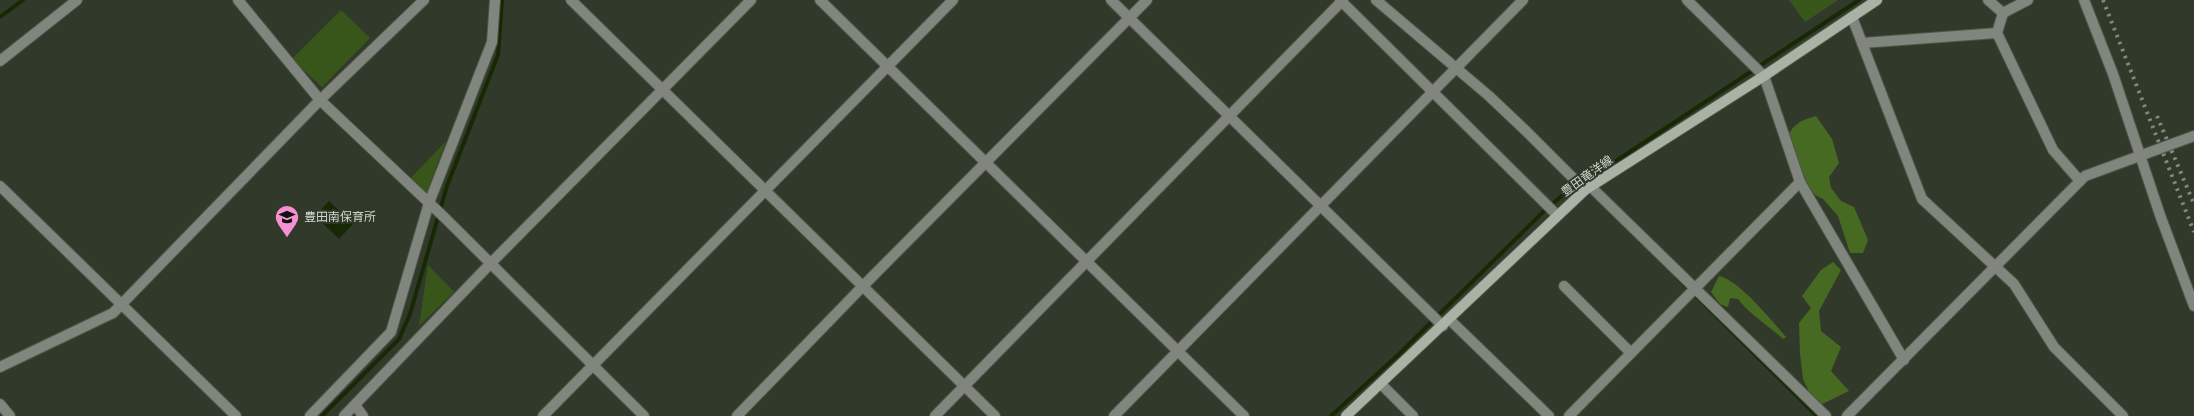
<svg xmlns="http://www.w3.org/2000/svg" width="2194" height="416" viewBox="0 0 2194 416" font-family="'Asap Condensed','Noto Sans JP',sans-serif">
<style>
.green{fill:#39561a}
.forest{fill:#476a23}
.water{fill:#172904}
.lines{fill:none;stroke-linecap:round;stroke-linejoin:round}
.stream{stroke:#172904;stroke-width:4}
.minor-casing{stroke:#4d5548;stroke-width:12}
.tertiary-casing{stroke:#4d5548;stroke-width:12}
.secondary-casing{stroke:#4d5548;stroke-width:12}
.minor{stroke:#80857d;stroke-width:10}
.tertiary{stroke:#80857d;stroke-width:10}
.secondary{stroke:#aab1a5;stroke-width:10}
.rail{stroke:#81887c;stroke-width:4;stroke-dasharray:2.5 5;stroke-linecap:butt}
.labels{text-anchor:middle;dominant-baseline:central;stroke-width:4;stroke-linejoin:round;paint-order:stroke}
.street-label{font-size:12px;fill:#cfd5cc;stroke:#31392b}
.poi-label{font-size:12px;fill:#cfd5cc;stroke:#31392b;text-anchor:start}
</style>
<rect width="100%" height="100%" fill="#31392b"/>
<g class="green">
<polygon points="1789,0 1838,0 1805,22"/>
<polygon points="341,10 370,38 322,87 292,59"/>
<polygon points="446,141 426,194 410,179"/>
<polygon points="428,265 454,292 419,326"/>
</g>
<g class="forest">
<path d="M 1816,116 L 1832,139 L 1839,163 L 1829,177 L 1831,188 L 1841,201 L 1854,207 L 1868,240 L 1863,253 L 1850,253 L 1838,216 L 1823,199 L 1815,195 L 1805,181 L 1786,140 C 1793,124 1799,121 1816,116 Z"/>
<polygon points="1833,262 1841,270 1819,311 1821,331 1841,347 1831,371 1849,391 1816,407 1803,379 1800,353 1799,323 1811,308 1802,296 1821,270"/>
<path d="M 1719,276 C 1739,280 1772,321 1786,337 L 1783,339 C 1770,327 1748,313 1738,299 L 1730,298 L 1728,307 L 1720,304 L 1711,292 Z"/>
</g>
<polygon class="water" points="329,201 353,224 339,239 315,216"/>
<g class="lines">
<g class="stream">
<polyline points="0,17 23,0"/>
<polyline points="1677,277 1817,416"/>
<polyline points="322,416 399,339 410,314 447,186 498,55 502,0"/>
<polyline points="1331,416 1399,354 1543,212 1579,181 1601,171 1859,0"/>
</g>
<g class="minor-casing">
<g id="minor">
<polyline points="238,0 320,100 444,217 644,416"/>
<polyline points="571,0 995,416"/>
<polyline points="820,0 1244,416"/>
<polyline points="1111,0 1443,326"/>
<polyline points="1340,0 1557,215"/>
<polyline points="1687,0 1764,76 1800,182 1904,360"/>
<polyline points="1988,0 2003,13 2028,0"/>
<polyline points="2084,0 2113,74 2160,215 2194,306"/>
<polyline points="2003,13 1997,33 2053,150 2080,181"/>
<polyline points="1852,17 1922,199 2014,284 2054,347 2123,416"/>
<polyline points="1862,43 1997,33"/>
<polyline points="0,61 77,0"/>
<polyline points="1591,187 1826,416"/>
<polyline points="1564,286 1631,353"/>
<polyline points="1450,320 1549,416"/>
<polyline points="0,367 113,313 320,100 424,0"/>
<polyline points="1381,384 1413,416"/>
<polyline points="355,405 363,416"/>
<polyline points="310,416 391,332 429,203 492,42 495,0"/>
<polyline points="344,416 490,264 751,0"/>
<polyline points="543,416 953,0"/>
<polyline points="737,416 863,286 1147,0"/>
<polyline points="935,416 1343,0"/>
<polyline points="1114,416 1523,0"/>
<polyline points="1569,416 1800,182"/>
<polyline points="1847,416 2085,176 2194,136"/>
</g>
</g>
<g class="tertiary-casing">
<g id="tertiary">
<polyline points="1376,0 1489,96 1526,131 1585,190"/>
<polyline points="0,186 236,416"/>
<polyline points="0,404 10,416"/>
</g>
</g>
<g class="secondary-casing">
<polyline id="secondary" points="1346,416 1585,190 1764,76 1877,0"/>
</g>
<use href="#minor" class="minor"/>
<use href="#tertiary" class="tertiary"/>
<use href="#secondary" class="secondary"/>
<g class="rail">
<polyline points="2103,0 2194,232"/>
<polyline points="2157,116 2194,204"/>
</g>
</g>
<defs>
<g id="school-pin" transform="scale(1.25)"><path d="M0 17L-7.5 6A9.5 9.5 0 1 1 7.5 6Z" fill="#f591d2" stroke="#31392b"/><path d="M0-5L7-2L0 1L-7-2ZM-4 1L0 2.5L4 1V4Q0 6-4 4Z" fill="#111"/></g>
</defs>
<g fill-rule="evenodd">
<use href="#school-pin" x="287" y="217"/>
</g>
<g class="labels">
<g class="street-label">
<text transform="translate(1587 176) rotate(-36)">豊田竜洋線</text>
</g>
<g class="poi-label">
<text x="304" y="217">豊田南保育所</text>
</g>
</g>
</svg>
